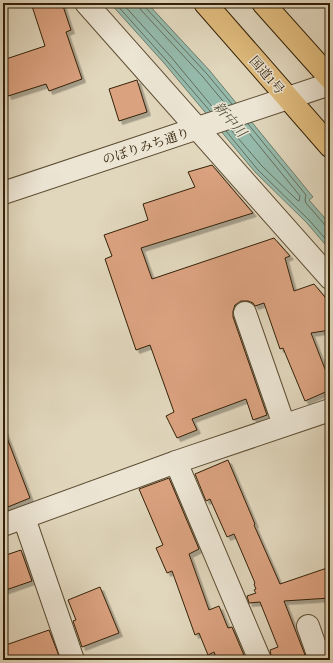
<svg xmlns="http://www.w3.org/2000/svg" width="333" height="663" viewBox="0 0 333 663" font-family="'EB Garamond','Noto Serif JP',serif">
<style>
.water{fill:#95baac;stroke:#6e7d6a}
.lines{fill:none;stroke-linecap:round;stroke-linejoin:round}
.shore{stroke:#646e5a;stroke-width:1}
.building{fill:#dba280;stroke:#332107;filter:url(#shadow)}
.minor-casing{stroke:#5e4e34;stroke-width:24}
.highway-casing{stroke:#332107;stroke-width:24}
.minor{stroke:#ece5d4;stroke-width:22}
.highway{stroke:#e0bc7e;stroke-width:22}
.labels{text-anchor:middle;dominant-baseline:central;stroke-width:3;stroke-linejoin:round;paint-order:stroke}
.street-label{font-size:13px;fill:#332107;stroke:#ece5d4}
.water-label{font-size:14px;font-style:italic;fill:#504f39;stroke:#ece5d4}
</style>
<defs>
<filter id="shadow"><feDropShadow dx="3.5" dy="3.5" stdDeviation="0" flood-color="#0004"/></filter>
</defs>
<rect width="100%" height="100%" fill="#e1d7bd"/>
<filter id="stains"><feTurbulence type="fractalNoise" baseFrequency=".005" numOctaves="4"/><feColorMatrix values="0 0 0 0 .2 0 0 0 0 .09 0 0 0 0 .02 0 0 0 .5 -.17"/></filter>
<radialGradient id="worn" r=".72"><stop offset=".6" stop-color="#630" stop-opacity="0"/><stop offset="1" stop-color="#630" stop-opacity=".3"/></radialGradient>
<polygon class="water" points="110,3 147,3 210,71 313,197 309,200 330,224 330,250 306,222 255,172 164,63"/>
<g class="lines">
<g class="shore">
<polyline points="115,3 167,61 210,111"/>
<polyline points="122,3 171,57 215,110"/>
<polyline points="139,3 141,10 203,77 227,106"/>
<polyline points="144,3 145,7 207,74 232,104"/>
<polyline points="248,124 306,195 305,200 306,203 325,225 330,226"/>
<polyline points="231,130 262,166 297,200 299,201 300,196 243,126"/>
<polyline points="226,131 258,170 309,220 330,244"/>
</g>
</g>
<g class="building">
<polygon points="31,3 62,3 71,30 66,32 82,79 49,91 46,84 8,96 3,83 3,60 45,46"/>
<polygon points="137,80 147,112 119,121 109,89"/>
<polygon points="212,165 253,213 141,248 152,279 274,238 290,256 285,258 294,291 314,284 330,303 330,330 311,333 330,382 330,390 305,401 283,348 280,349 264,303 255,306 253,303 248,301 241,301 235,305 233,311 233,317 267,415 253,420 246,399 192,419 197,430 177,438 166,416 174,412 150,345 136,350 105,259 112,256 104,235 148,220 143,204 195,187 188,172"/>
<polygon points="3,430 4,430 30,498 3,509"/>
<polygon points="228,460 255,524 254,525 280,584 330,567 330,598 284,601 307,660 272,660 270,650 278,647 260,602 249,603 247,596 256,593 254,590 256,589 254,584 255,583 234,534 227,537 210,499 206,501 195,474"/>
<polygon points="169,478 199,549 189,554 209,610 219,606 228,628 232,627 246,660 217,660 214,652 208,655 199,633 195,635 172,571 167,573 156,548 163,545 139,489"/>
<polygon points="21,550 32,581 3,591 3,556"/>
<polygon points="100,587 119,633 82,647 73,621 76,620 68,600"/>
<polygon points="49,630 59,656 50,660 3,660 3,646"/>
</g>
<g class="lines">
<g class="minor-casing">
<g id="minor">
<polyline points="86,3 330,278"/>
<polyline points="3,193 330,84"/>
<polyline points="245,313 284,425"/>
<polyline points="176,462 260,660"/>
<polyline points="24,518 73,660"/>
<polyline points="3,525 176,462 330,410"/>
<polyline points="308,626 320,660"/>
</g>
</g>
<g class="highway-casing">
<g id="highway">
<polyline points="205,3 330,146"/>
<polyline points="263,3 330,78"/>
</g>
</g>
<use href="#minor" class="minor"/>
<use href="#highway" class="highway"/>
</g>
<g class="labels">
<g class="street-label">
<text transform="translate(267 75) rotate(49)">国道1号</text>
<text transform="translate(146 146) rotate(-18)">のぼりみち通り</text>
</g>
<g class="water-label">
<text transform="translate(230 119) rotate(49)">新中川</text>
</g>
</g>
<rect width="333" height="663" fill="none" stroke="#e1d7bd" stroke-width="16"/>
<rect x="4" y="4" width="325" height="655" fill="none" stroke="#332107" stroke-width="2"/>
<rect x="8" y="8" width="317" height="647" fill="none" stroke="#332107"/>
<rect width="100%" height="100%" filter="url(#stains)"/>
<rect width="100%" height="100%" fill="url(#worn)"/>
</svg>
